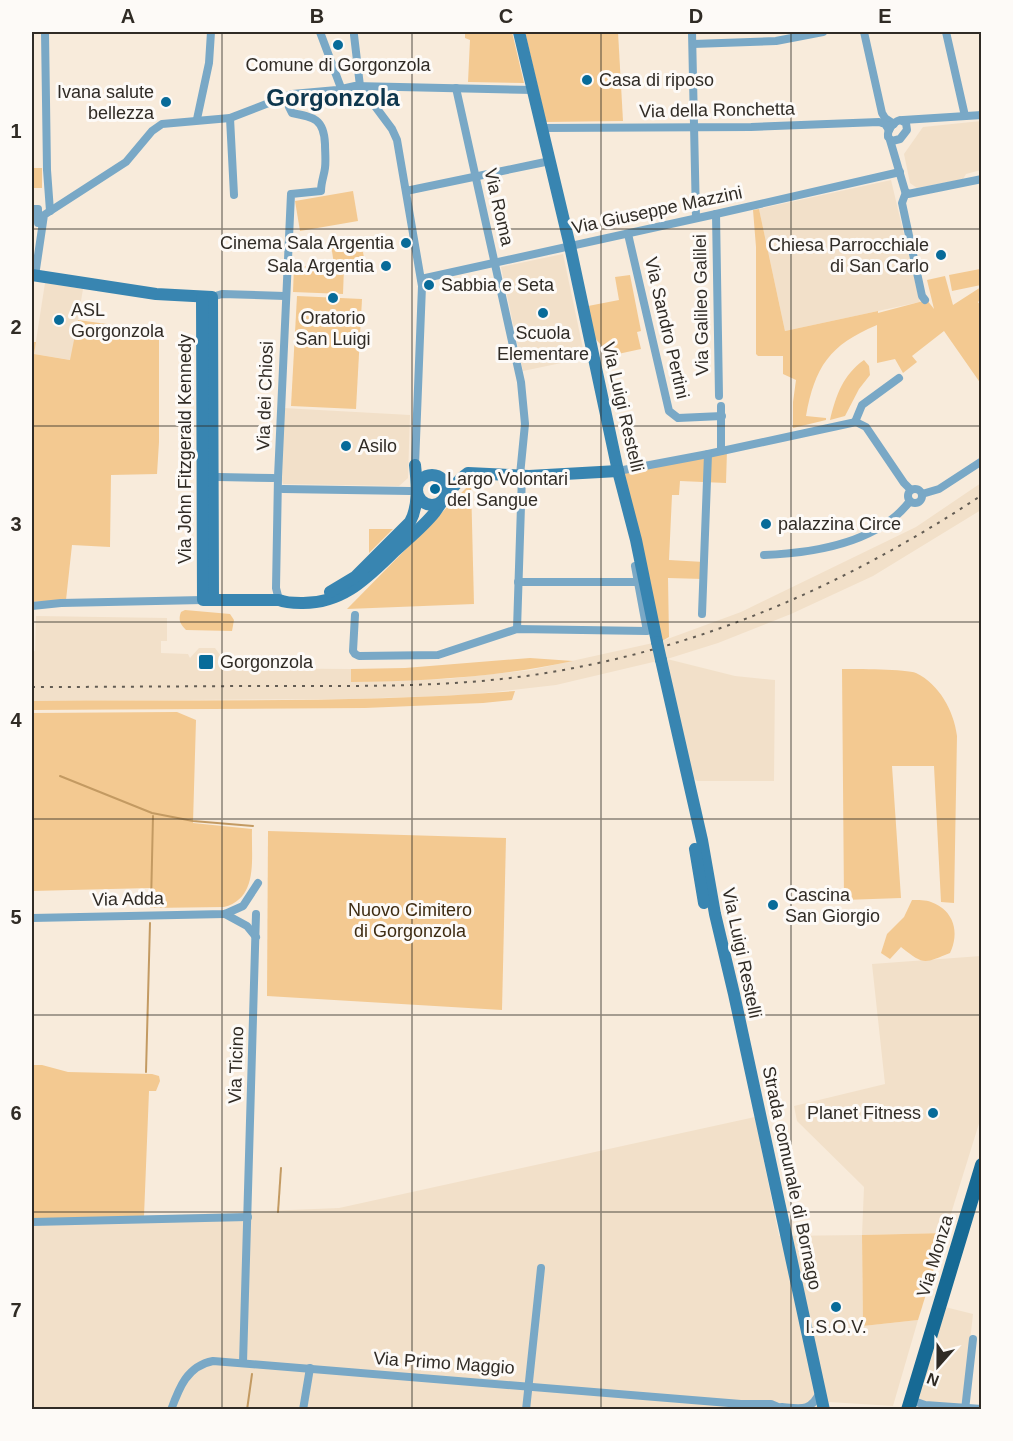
<svg xmlns="http://www.w3.org/2000/svg" width="1013" height="1441" viewBox="0 0 1013 1441" font-family="Helvetica,sans-serif">
<style>
.built{fill:#f2e0c9}
.green{fill:#f3c991}
.lines{fill:none;stroke-linecap:round;stroke-linejoin:round}
.stream{stroke:#c39a62;stroke-width:2}
.street{stroke:#79a8c6;stroke-width:8}
.secondary{stroke:#3885b1;stroke-width:12}
.primary{stroke:#176a95;stroke-width:14}
.rail{stroke:#635c53;stroke-width:2;stroke-dasharray:3 6;stroke-linecap:butt}
.secondary-bridge{stroke:#3885b1;stroke-width:12}
.grid{fill:none;stroke:#302b25;stroke-width:1.5;stroke-opacity:0.55}
.poi-dot{fill:#086b99;stroke:#fdfaf7;stroke-width:2}
.labels{text-anchor:middle;dominant-baseline:central;stroke-width:6;stroke-linejoin:round;paint-order:stroke}
.poi-label{font-size:18px;fill:#302b25;stroke:#fdfaf7;text-anchor:start}
.street-label{font-size:18px;fill:#302b25;stroke:#fdfaf7}
.park-label{font-size:18px;fill:#3e2c12;stroke:#fdfaf7}
.district-label{font-size:24px;font-weight:bold;fill:#0d364d;stroke:#fdfaf7}
.neatline{fill:none;stroke:#302b25;stroke-width:2}
.grid-label{font-size:20px;text-anchor:middle;font-weight:bold;fill:#302b25}
</style>
<rect width="100%" height="100%" fill="#f8ebdb"/>
<g class="built">
<polygon points="981,121 981,170 966,174 963,179 917,188 910,183 904,154 923,127"/>
<polygon points="891,180 920,302 785,331 759,209"/>
<polygon points="563,254 585,358 523,371 501,267"/>
<polygon points="45,283 83,289 71,360 34,354"/>
<polygon points="283,408 410,415 408,478 399,486 283,484 281,477"/>
<polygon points="981,483 981,510 873,576 791,614 718,643 667,659 735,676 775,680 774,781 697,781 691,776 666,659 556,685 468,695 350,699 32,701 32,652 35,651 36,616 167,618 167,641 161,641 161,653 188,654 190,658 199,648 215,648 224,660 223,668 351,669 351,682 447,679 531,670 662,641 741,612 916,527"/>
<polygon points="981,956 981,1117 945,1233 862,1235 863,1326 918,1320 893,1406 829,1402 826,1410 32,1409 32,1221 339,1208 755,1117 779,1236 862,1235 864,1187 797,1121 794,1106 885,1084 872,964"/>
<polygon points="945,1307 973,1314 963,1404 926,1402 918,1399"/>
</g>
<g class="green">
<polygon points="465,32 512,32 524,83 468,82 470,40 465,38"/>
<polygon points="525,32 618,32 623,121 546,122"/>
<rect x="32" y="168" width="10" height="20"/>
<polygon points="353,191 358,221 300,231 295,201"/>
<path d="M 759,209 L 785,331 L 878,311 L 878,313 L 927,300 L 934,309 L 927,280 L 945,276 L 953,305 L 981,287 L 981,299 L 978,302 L 982,308 L 981,384 L 944,331 L 912,356 L 917,362 L 903,373 L 895,359 L 877,363 L 877,325 C 829,345 815,367 806,416 L 826,418 L 826,420 L 793,428 L 793,402 L 796,380 L 783,374 L 783,356 L 758,356 L 756,354 L 756,247 L 753,210 Z"/>
<polygon points="361,240 364,258 334,264 331,245"/>
<polygon points="294,266 344,267 343,294 293,292"/>
<polygon points="980,269 981,285 952,291 949,275"/>
<polygon points="630,275 641,331 637,332 641,349 604,357 601,345 594,337 588,306 619,300 615,277"/>
<polygon points="297,296 362,299 356,409 291,406"/>
<polygon points="78,320 143,329 143,334 159,335 159,442 157,474 111,475 110,547 72,545 66,600 32,602 32,342 36,342 34,354 70,360"/>
<path d="M 864,360 L 869,366 L 870,375 L 859,389 L 845,416 L 830,420 C 836,395 843,375 864,360 Z"/>
<polygon points="727,450 726,483 680,481 679,495 672,495 669,560 704,562 703,579 668,578 669,637 662,641 619,470"/>
<polygon points="471,483 474,604 347,609"/>
<polygon points="369,529 393,529 369,553"/>
<path d="M 185,610 L 230,614 L 234,620 L 232,631 L 186,630 C 180,624 178,620 181,612 Z"/>
<path d="M 530,658 L 573,661 C 499,677 426,681 351,682 L 351,669 L 405,668 Z"/>
<path d="M 842,669 C 855,669 907,669 916,673 C 939,684 954,711 957,736 L 954,903 L 941,902 L 934,766 L 892,766 L 901,898 L 844,900 Z"/>
<path d="M 515,691 L 512,700 L 483,703 L 365,708 L 32,710 L 32,701 C 192,699 354,704 515,691 Z"/>
<path d="M 177,712 L 196,720 L 193,823 L 252,829 C 251,858 259,898 224,907 L 150,908 L 150,888 L 32,891 L 32,713 Z"/>
<polygon points="268,831 506,838 502,1010 267,996"/>
<path d="M 912,900 C 918,900 926,900 931,902 C 954,910 960,933 950,953 C 923,964 924,965 901,947 L 890,959 L 881,953 L 887,934 L 904,917 Z"/>
<polygon points="32,1065 42,1065 68,1072 152,1074 159,1076 160,1081 156,1091 149,1091 144,1216 32,1221"/>
<polygon points="945,1233 918,1320 863,1326 862,1235"/>
</g>
<g class="lines">
<g class="stream">
<polyline points="60,776 152,813 193,821 253,826"/>
<polyline points="151,904 153,816"/>
<polyline points="146,1072 150,923"/>
<polyline points="278,1212 281,1168"/>
<polyline points="247,1410 252,1374"/>
</g>
<g class="street">
<polyline points="45,32 47,170 50,211"/>
<polyline points="320,32 341,88"/>
<polyline points="692,32 696,218"/>
<polyline points="864,32 882,113 885,118 894,124"/>
<polyline points="946,32 965,116"/>
<polyline points="354,35 360,86 392,129 397,140 422,286 415,465"/>
<polyline points="693,44 776,41 823,32"/>
<polyline points="456,88 521,382 525,424 520,475"/>
<polyline points="230,118 234,195"/>
<polyline points="197,119 209,63 211,32"/>
<path d="M 900,120 L 906,123 L 907,130 L 900,139 L 892,141 L 888,137 C 887,130 893,122 900,120 Z"/>
<polyline points="903,120 982,115"/>
<polyline points="542,128 751,127 879,122 885,124 889,130"/>
<polyline points="890,140 905,191 908,194 982,179"/>
<polyline points="406,191 550,161"/>
<polyline points="906,192 902,203 922,296 925,300"/>
<polyline points="32,209 38,209 38,223"/>
<polyline points="716,214 719,396"/>
<polyline points="628,234 669,411 678,418 722,416"/>
<polyline points="35,276 44,215 126,162 152,131 162,124 230,118 292,94 337,90 355,86 533,90"/>
<polyline points="421,279 716,214 900,172"/>
<polyline points="212,297 222,294 285,296"/>
<polyline points="855,422 862,405 899,378"/>
<polyline points="721,451 721,406"/>
<polyline points="618,471 708,454 856,422 866,427 904,483 911,490"/>
<polyline points="218,477 273,478"/>
<circle cx="915" cy="496" r="7"/>
<polyline points="283,489 410,491"/>
<polyline points="922,494 939,489 982,461"/>
<path d="M 764,555 C 814,553 878,543 910,501"/>
<polyline points="518,582 639,582"/>
<path d="M 279,600 L 276,588 L 278,477 L 291,194 L 321,191 C 321,182 324,176 325,168 C 326,160 325,152 325,144 C 324,119 314,117 292,113 L 289,107"/>
<polyline points="32,606 61,603 203,600"/>
<polyline points="702,614 708,454"/>
<polyline points="355,615 353,651 355,654 359,656 438,655 517,629 647,631 635,566"/>
<polyline points="517,629 522,475"/>
<polyline points="225,914 247,926 256,937"/>
<polyline points="32,918 225,914 243,906 258,883"/>
<polyline points="32,1222 248,1217"/>
<polyline points="243,1363 256,914"/>
<polyline points="911,1400 925,1405 982,1409"/>
<path d="M 782,1407 C 801,1409 811,1412 820,1392"/>
<path d="M 171,1410 C 179,1388 187,1366 213,1361 L 741,1404 L 771,1404 L 785,1410"/>
<polyline points="303,1410 310,1368"/>
<polyline points="526,1410 541,1268"/>
<polyline points="965,1410 973,1339"/>
</g>
<g class="secondary">
<polyline points="519,32 570,246 618,471 636,540 657,642"/>
<polyline points="32,275 156,294 212,297 213,600"/>
<path d="M 202,297 L 203,600 L 279,600 C 286,603 293,603 301,603 C 343,604 367,578 395,551 C 409,538 424,526 435,512 C 445,498 454,483 468,473 L 529,476 L 618,471"/>
<circle cx="432" cy="490" r="15"/>
<path d="M 330,592 L 355,577 L 410,522 C 419,506 417,483 415,465"/>
<polyline points="661,660 702,840 715,914 734,994 824,1410"/>
<polyline points="695,849 704,903"/>
</g>
<polyline class="primary" points="908,1410 982,1165"/>
<path class="rail" d="M 32,687 C 116,687 201,686 285,686 C 368,686 451,687 533,675 C 699,650 843,587 982,495"/>
<polyline class="secondary-bridge" points="657,642 661,660"/>
</g>
<path class="grid" d="M 222,32 L 222,1410M 412,32 L 412,1410M 601,32 L 601,1410M 791,32 L 791,1410M 32,229 L 982,229M 32,426 L 982,426M 32,622 L 982,622M 32,819 L 982,819M 32,1015 L 982,1015M 32,1212 L 982,1212"/>
<g class="poi-dot">
<circle cx="338" cy="45" r="6"/>
<circle cx="587" cy="80" r="6"/>
<circle cx="166" cy="102" r="6"/>
<circle cx="406" cy="243" r="6"/>
<circle cx="941" cy="255" r="6"/>
<circle cx="386" cy="266" r="6"/>
<circle cx="429" cy="285" r="6"/>
<circle cx="333" cy="298" r="6"/>
<circle cx="543" cy="313" r="6"/>
<circle cx="59" cy="320" r="6"/>
<circle cx="346" cy="446" r="6"/>
<circle cx="435" cy="489" r="6"/>
<circle cx="766" cy="524" r="6"/>
<rect x="198" y="654" width="16" height="16" rx="3"/>
<circle cx="773" cy="905" r="6"/>
<circle cx="933" cy="1113" r="6"/>
<circle cx="836" cy="1307" r="6"/>
</g>
<g class="labels">
<g class="poi-label">
<text x="338" y="65" text-anchor="middle">Comune di Gorgonzola</text>
<text x="599" y="80">Casa di riposo</text>
<text x="154" y="92" text-anchor="end">Ivana salute<tspan x="154" dy="21">bellezza</tspan></text>
<text x="394" y="243" text-anchor="end">Cinema Sala Argentia</text>
<text x="929" y="245" text-anchor="end">Chiesa Parrocchiale<tspan x="929" dy="21">di San Carlo</tspan></text>
<text x="374" y="266" text-anchor="end">Sala Argentia</text>
<text x="441" y="285">Sabbia e Seta</text>
<text x="71" y="310">ASL<tspan x="71" dy="21">Gorgonzola</tspan></text>
<text x="333" y="318" text-anchor="middle">Oratorio<tspan x="333" dy="21">San Luigi</tspan></text>
<text x="543" y="333" text-anchor="middle">Scuola<tspan x="543" dy="21">Elementare</tspan></text>
<text x="358" y="446">Asilo</text>
<text x="447" y="479">Largo Volontari<tspan x="447" dy="21">del Sangue</tspan></text>
<text x="778" y="524">palazzina Circe</text>
<text x="220" y="662">Gorgonzola</text>
<text x="785" y="895">Cascina<tspan x="785" dy="21">San Giorgio</tspan></text>
<text x="921" y="1113" text-anchor="end">Planet Fitness</text>
<text x="836" y="1327" text-anchor="middle">I.S.O.V.</text>
</g>
<g class="street-label">
<text transform="translate(717 110) rotate(-1)">Via della Ronchetta</text>
<text transform="translate(499 207) rotate(77)">Via Roma</text>
<text transform="translate(657 210) rotate(-12)">Via Giuseppe Mazzini</text>
<text transform="translate(701 305) rotate(-91)">Via Galileo Galilei</text>
<text transform="translate(667 328) rotate(77)">Via Sandro Pertini</text>
<text transform="translate(265 396) rotate(-88)">Via dei Chiosi</text>
<text transform="translate(623 407) rotate(77)">Via Luigi Restelli</text>
<text transform="translate(185 449) rotate(-90)">Via John Fitzgerald Kennedy</text>
<text transform="translate(128 899) rotate(-1)">Via Adda</text>
<text transform="translate(742 953) rotate(78)">Via Luigi Restelli</text>
<text transform="translate(236 1065) rotate(-88)">Via Ticino</text>
<text transform="translate(792 1178) rotate(78)">Strada comunale di Bornago</text>
<text transform="translate(935 1256) rotate(-73)">Via Monza</text>
<text transform="translate(444 1363) rotate(4)">Via Primo Maggio</text>
</g>
<g class="park-label">
<text x="410" y="910">Nuovo Cimitero<tspan x="410" dy="21">di Gorgonzola</tspan></text>
</g>
<g class="district-label">
<text x="333" y="97">Gorgonzola</text>
</g>
</g>
<rect width="1013" height="1441" fill="none" stroke="#fdfaf7" stroke-width="66"/>
<g transform="translate(938 1366) rotate(201)" stroke="#fdfaf7" stroke-width="4.5" paint-order="stroke">
<path d="M0-4.5L10 22L0 15L-10 22Z" fill="#302b25"/>
<text y="-9" font-size="16" font-weight="bold" text-anchor="middle" fill="#302b25">N</text>
</g>
<rect x="33" y="33" width="947" height="1375" class="neatline"/>
<g class="grid-label">
<text x="128" y="23">A</text>
<text x="317" y="23">B</text>
<text x="506" y="23">C</text>
<text x="696" y="23">D</text>
<text x="885" y="23">E</text>
<text x="16" y="138">1</text>
<text x="16" y="334">2</text>
<text x="16" y="531">3</text>
<text x="16" y="727">4</text>
<text x="16" y="924">5</text>
<text x="16" y="1120">6</text>
<text x="16" y="1317">7</text>
</g>
</svg>
